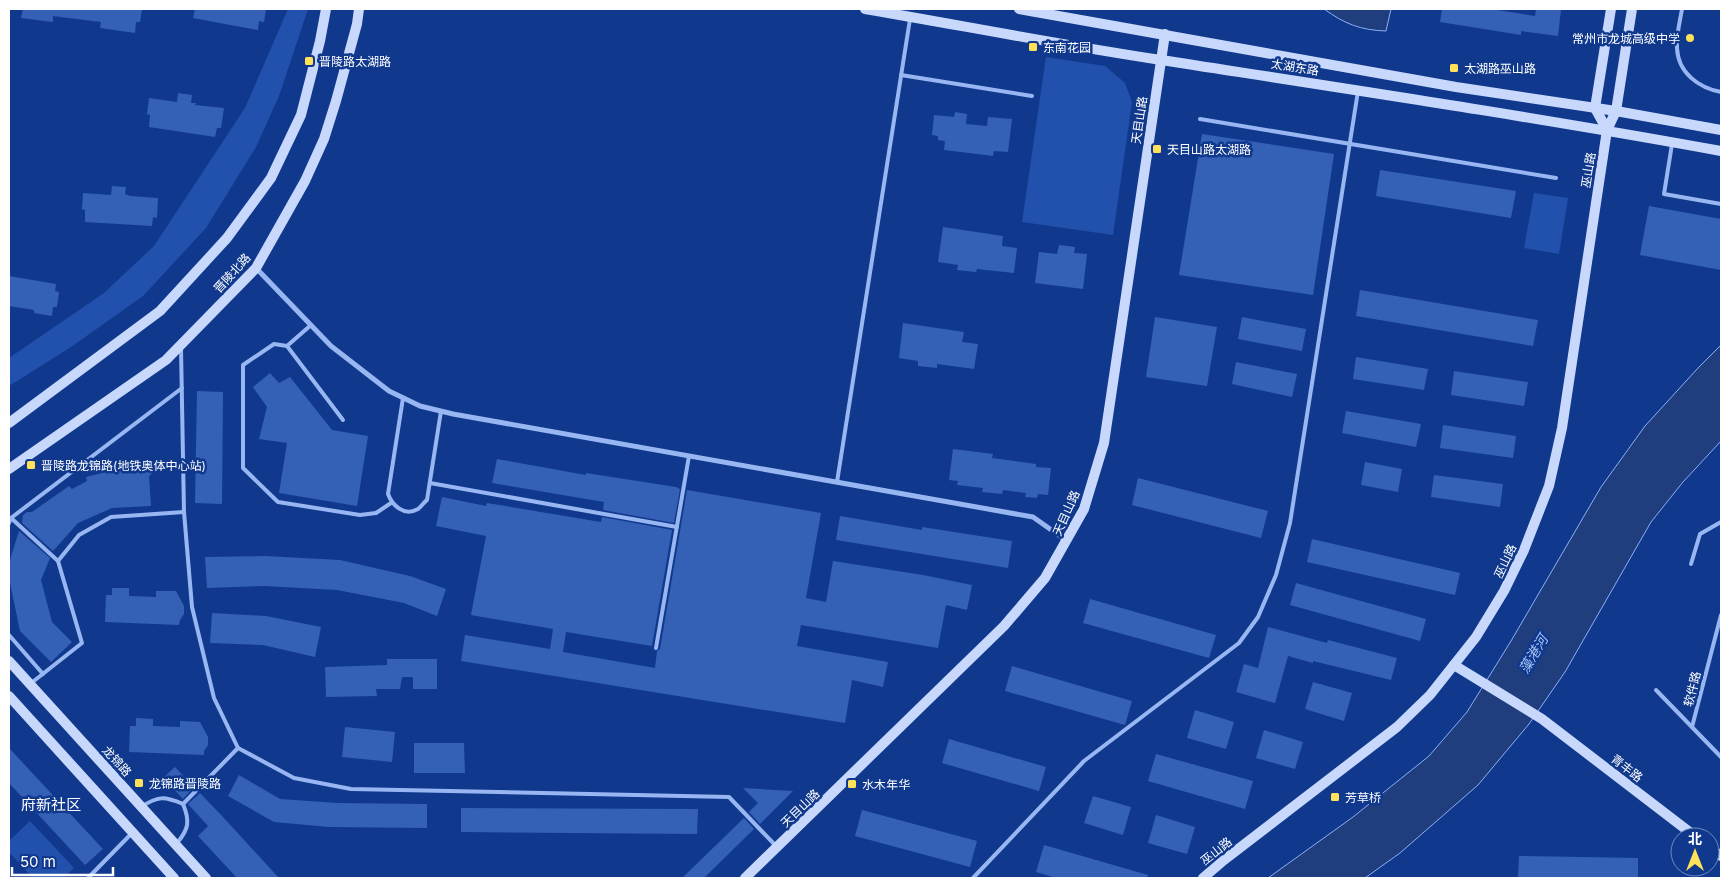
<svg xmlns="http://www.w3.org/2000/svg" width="1730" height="887" viewBox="0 0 1730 887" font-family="Inter,'Noto Sans SC',sans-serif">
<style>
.green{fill:#2251ad}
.water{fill:#203e7d;stroke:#8ab0f6}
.building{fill:#3460b5}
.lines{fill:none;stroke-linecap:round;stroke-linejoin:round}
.lane{stroke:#98b7f2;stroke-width:4}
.street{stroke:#98b7f2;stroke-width:5}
.secondary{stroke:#c7d8fc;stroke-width:10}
.poi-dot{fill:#ffe15a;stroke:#10398d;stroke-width:2}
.labels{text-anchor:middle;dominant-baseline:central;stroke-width:5;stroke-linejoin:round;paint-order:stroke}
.poi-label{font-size:12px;fill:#fff;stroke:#10398d;text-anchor:start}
.street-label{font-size:12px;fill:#fff;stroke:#10398d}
.water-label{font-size:14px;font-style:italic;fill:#a4c2f9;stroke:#10398d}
.quarter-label{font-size:15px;fill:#fff;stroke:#10398d}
</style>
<rect width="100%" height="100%" fill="#10398d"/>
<g class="green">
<polygon points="288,9 308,9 279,96 256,147 206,228 143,296 71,347 9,386 9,358 104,293 154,246 245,108"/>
<polygon points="1046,57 1105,66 1125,83 1132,102 1113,235 1022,222"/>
<polygon points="1534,193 1568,198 1559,254 1524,248"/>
<polygon points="30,821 74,868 63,878 33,878 9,852 9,841"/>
</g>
<g class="water">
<path d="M 1324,9 L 1391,9 L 1386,31 C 1360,30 1345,24 1324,9 Z"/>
<polygon points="1721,345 1721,441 1683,482 1651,522 1565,672 1529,724 1478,785 1400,853 1365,878 1268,878 1353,817 1429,756 1467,712 1511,641 1601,487 1645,426 1698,368"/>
</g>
<g class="building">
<polygon points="23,9 142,9 140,22 136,22 135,33 100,28 101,22 53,16 53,22 21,18"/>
<polygon points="195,9 266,9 264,22 259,21 258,30 193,18"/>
<polygon points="1442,9 1491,9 1535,16 1536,9 1561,10 1558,36 1521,31 1521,35 1440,22"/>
<polygon points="178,93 192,95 191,103 196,103 195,105 224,108 221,128 217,128 215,137 149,127 150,115 147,114 149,98 177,102"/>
<polygon points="955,112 967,114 966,124 987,126 988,117 1012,119 1008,152 994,151 993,156 944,150 945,141 938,140 938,136 932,135 934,115 954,117"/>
<polygon points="1202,134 1334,154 1313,295 1179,275"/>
<polygon points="1380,170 1516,191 1511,218 1376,196"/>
<polygon points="112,186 126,187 125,194 130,196 158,198 157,218 153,217 152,226 85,222 85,210 82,209 83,193 111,195"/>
<polygon points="1649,206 1721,219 1721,270 1640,255"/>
<polygon points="943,227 1003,236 1002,246 1017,248 1014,273 977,269 976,272 957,270 958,265 938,262"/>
<polygon points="1059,245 1075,247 1074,253 1087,254 1083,289 1035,283 1039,252 1057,254"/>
<polygon points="9,276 56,284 55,291 59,292 57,307 53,307 52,316 34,313 34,310 9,306"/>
<polygon points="1360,290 1538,320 1533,346 1356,316"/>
<polygon points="1155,317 1217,327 1207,386 1146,377"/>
<polygon points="1242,317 1306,329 1302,351 1238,339"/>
<polygon points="903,323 964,332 962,342 978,344 974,369 937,364 937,368 918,366 918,361 899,358"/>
<polygon points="1356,357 1428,369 1424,390 1353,379"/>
<polygon points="1236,362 1297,374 1292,397 1232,384"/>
<polygon points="1454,371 1528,382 1524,406 1451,395"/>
<polygon points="270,373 279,383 290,377 332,430 368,436 357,506 279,493 287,443 259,439 267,407 253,387"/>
<polygon points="197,391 223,392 222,504 195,503"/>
<polygon points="1346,411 1421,424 1416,447 1342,433"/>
<polygon points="1443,425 1516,436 1513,458 1440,448"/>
<polygon points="953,449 993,454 992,458 1036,464 1036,467 1051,468 1048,495 1038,494 1037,498 1025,497 1026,493 1003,490 1002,494 982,492 983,488 957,485 958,481 949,480"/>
<polygon points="497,459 586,475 586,473 676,487 680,489 674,523 603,510 604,502 492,483"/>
<polygon points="1365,462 1402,469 1398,492 1361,485"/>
<polygon points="141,464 148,464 152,468 153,473 149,476 151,506 112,508 78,523 53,551 22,523 23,515 27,512 32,512 69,486 72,489 87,481 86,477 114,470 136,469"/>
<polygon points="1434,475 1503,484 1500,507 1431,497"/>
<polygon points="1138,478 1268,511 1261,538 1132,505"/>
<polygon points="687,490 821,513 806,598 826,602 833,561 923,575 972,585 967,610 946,605 938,648 801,625 797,646 888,662 883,687 852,680 845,723 461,661 465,635 550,649 553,629 471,615 486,536 436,526 442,497 486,506 487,503 601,522 602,517 672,530 652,646 566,632 563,652 655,668 657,651 660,649"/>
<polygon points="840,516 922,530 922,527 1012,541 1008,568 836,540"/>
<polygon points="19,531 50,558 41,580 52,622 72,642 51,662 20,631 9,578 9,563"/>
<polygon points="1312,539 1460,573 1455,595 1307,562"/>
<polygon points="265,556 340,560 410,576 446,589 437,616 404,603 337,590 264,586 207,588 205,557"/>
<polygon points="1296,583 1426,619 1420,641 1290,605"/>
<polygon points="112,588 129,588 129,596 156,597 156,591 176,591 184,606 184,614 180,620 179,625 105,622 106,595 112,595"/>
<polygon points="1090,599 1216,635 1209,658 1083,623"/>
<polygon points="212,613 266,616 321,627 315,657 263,645 210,643"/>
<polygon points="1268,627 1327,643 1328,640 1397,658 1391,680 1313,661 1313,663 1288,656 1275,703 1236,692 1244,664 1258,668"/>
<polygon points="387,659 437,659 437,689 413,689 413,677 402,677 400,689 376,689 377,696 326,697 325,667 387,665"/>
<polygon points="1012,666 1132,701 1125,725 1005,691"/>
<polygon points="1313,682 1352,693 1344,721 1305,709"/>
<polygon points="1195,710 1234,722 1226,749 1187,738"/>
<polygon points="136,718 153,719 153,726 180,727 180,721 200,722 208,737 208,745 204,751 204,755 129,752 130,726 136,726"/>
<polygon points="345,727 395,732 392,762 342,757"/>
<polygon points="1264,730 1303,742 1295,769 1256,758"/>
<polygon points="949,739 1046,767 1039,791 942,763"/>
<polygon points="414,743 464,743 465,773 414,773"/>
<polygon points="9,748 103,849 85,865 9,783"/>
<polygon points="1156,754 1253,781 1245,809 1148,781"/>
<polygon points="175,767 194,787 183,799 163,778"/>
<polygon points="239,775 280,799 337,803 427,804 427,828 329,827 274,822 228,796"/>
<polygon points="743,788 793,791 760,824 749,812 758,803"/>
<polygon points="200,793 223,817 279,878 237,878 198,836 208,826 188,804"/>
<polygon points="1093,796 1131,807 1123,835 1084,823"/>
<polygon points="461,808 698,809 697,834 461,832"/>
<polygon points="862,810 977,841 970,867 855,836"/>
<polygon points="1156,815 1195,827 1187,854 1148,843"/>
<polygon points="744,818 754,829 704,878 682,878"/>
<polygon points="1044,845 1148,875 1147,878 1056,878 1036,872"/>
<polygon points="1519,856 1638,858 1638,878 1518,878"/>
</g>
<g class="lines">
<g class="lane">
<path d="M 1682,9 C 1680,21 1676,36 1677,48 C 1678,73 1699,88 1721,92"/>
<polyline points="901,75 1032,96"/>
<polyline points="1200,119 1556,178"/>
<polyline points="1672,144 1664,194 1721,204"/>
<polyline points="311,325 287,346 274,344 243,365 243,468 278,502 360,515 376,513 391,503"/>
<polyline points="287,346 343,420"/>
<polyline points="181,348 184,512 192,607 214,698 238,748 294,778 351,789 729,797 776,846"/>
<path d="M 403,398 L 388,494 C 392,505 404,517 418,509 C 421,507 424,502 427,500 L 441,411"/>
<polyline points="837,482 910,19"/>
<polyline points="430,483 677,527"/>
<polyline points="11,518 58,561 82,643 30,684"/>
<polyline points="9,523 11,518 182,388"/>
<polyline points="58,561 79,535 111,517 184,512"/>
<polyline points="1691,564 1700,534 1721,522"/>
<polyline points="9,635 43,674"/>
<polyline points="656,648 689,456"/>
<polyline points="1656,690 1721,757"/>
<polyline points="1692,727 1721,615"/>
<polyline points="183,804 238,748"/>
<path d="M 141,807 C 158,796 164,796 183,804 C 190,821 189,829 177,843"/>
<polyline points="88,878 132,833"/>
<polyline points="973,878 1084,761 1239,643 1258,617 1276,575 1290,523 1358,91"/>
</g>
<polyline class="street" points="256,268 331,346 389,391 420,406 453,414 1033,517 1067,541"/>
<g class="secondary">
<path d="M 865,9 C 964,26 1062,45 1161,60 C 1348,89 1535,117 1721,151"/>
<polyline points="1019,9 1456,87 1616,111 1721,130"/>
<polyline points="1607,130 1595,108 1611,9"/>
<polyline points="9,423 160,311 227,238 271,178 301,115 320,41 326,9"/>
<polyline points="9,469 166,360 256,268 305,181 324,139 336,101 357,24 359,9"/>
<polyline points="9,661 206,878"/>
<polyline points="1454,665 1542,719 1696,837"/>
<polyline points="9,696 174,878"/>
<polyline points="1710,848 1721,856"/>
<polyline points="745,878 1004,626 1045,578 1084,509 1104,443 1165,34"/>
<polyline points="1203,878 1224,860 1397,727 1430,695 1476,637 1504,591 1524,550 1549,486 1562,428 1607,130 1616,111 1632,9"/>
</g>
</g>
<g class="poi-dot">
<circle cx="1690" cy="38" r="5"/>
<rect x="1028" y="42" width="10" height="10" rx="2.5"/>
<rect x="304" y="56" width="10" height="10" rx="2.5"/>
<rect x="1449" y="63" width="10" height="10" rx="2.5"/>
<rect x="1152" y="144" width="10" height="10" rx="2.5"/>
<rect x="26" y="460" width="10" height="10" rx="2.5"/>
<rect x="134" y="778" width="10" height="10" rx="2.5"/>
<rect x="847" y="779" width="10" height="10" rx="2.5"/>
<rect x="1330" y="792" width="10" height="10" rx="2.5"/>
</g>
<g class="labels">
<g class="poi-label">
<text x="1680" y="38" text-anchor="end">常州市龙城高级中学</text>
<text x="1043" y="47">东南花园</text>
<text x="319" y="61">晋陵路太湖路</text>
<text x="1464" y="68">太湖路巫山路</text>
<text x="1167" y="149">天目山路太湖路</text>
<text x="41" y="465">晋陵路龙锦路(地铁奥体中心站)</text>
<text x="149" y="783">龙锦路晋陵路</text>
<text x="862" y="784">水木年华</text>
<text x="1345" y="797">芳草桥</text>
</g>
<g class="street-label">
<text transform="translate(1295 67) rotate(9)">太湖东路</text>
<text transform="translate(1139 120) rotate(-82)">天目山路</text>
<text transform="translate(1588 170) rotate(-81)">巫山路</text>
<text transform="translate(232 273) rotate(-48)">晋陵北路</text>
<text transform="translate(1066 513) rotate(-66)">天目山路</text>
<text transform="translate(1505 561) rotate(-65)">巫山路</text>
<text transform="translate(1692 689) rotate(-76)">软件路</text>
<text transform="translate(117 761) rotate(48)">龙锦路</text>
<text transform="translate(1627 768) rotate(38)">青丰路</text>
<text transform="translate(800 808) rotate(-44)">天目山路</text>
<text transform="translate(1216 851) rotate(-39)">巫山路</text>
</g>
<g class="water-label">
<text transform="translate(1533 654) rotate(-59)">藻港河</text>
</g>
<g class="quarter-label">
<text x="51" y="804">府新社区</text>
</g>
</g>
<rect width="1730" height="887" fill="none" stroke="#ffffff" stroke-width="20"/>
<g transform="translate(1695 852)"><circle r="24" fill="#10398d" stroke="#7088bb"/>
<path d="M0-4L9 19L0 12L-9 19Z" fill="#ffe15a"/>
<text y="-8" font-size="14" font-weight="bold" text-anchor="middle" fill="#ffffff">北</text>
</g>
<path d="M12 867v8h101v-8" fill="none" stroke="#ffffff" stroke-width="2.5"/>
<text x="20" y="867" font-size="15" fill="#ffffff" stroke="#10398d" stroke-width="4" paint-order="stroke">50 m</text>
</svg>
